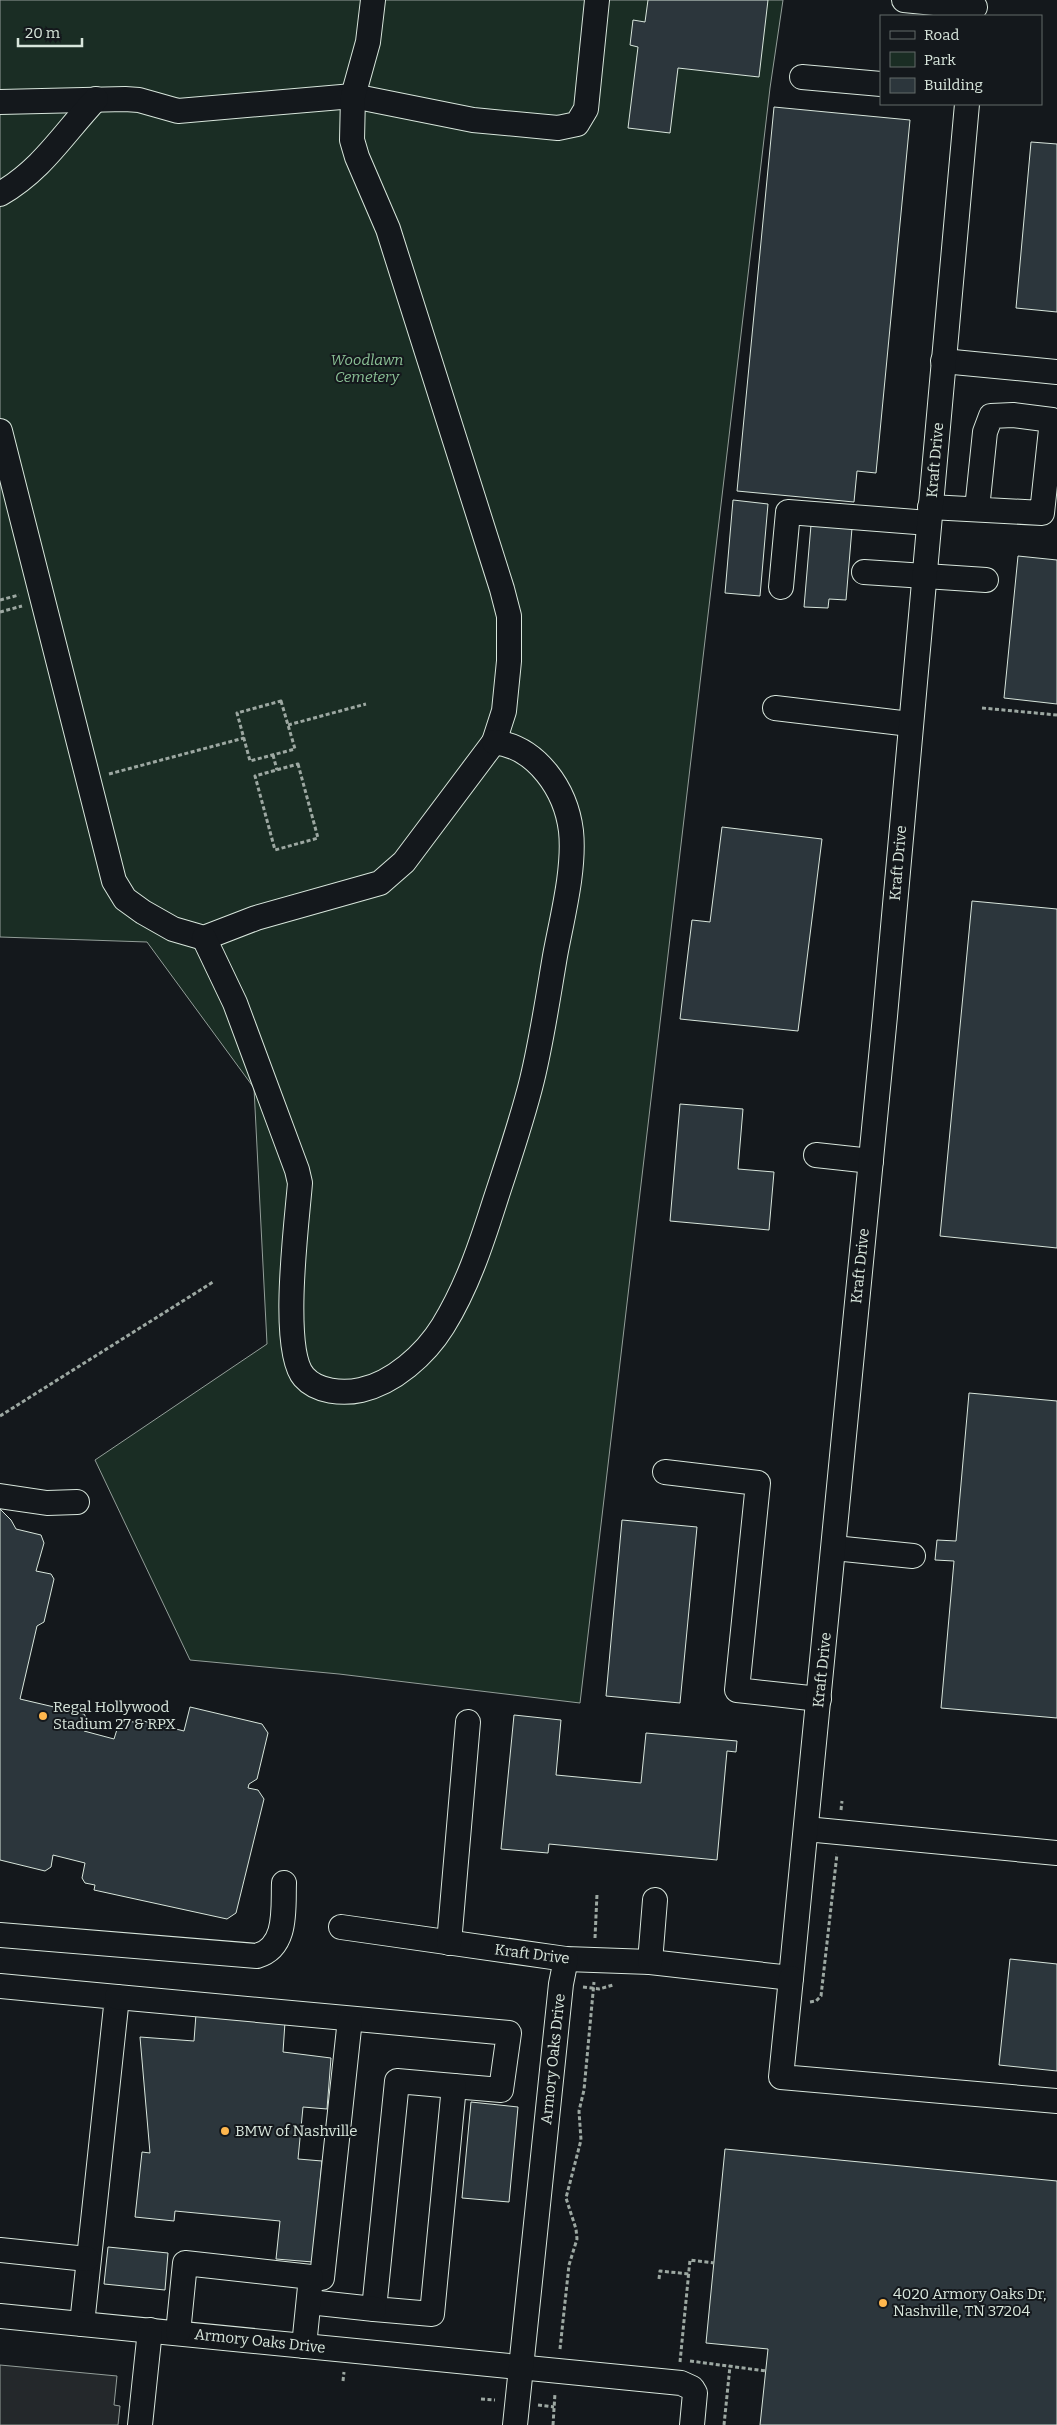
<svg xmlns="http://www.w3.org/2000/svg" width="1057" height="2425" viewBox="0 0 1057 2425" font-family="Bitter,serif">
<style>
.green{fill:#1a2d24;stroke:#939e99}
.parking{fill:#24282b;stroke:#939e99}
.building{fill:#2c363c;stroke:#d8e6dc}
.lines{fill:none;stroke-linecap:round;stroke-linejoin:round}
.minor-casing{stroke:#d8e6dc;stroke-width:26}
.path{stroke:#9da8a2;stroke-width:3;stroke-dasharray:4 2.5;stroke-linecap:butt}
.minor{stroke:#14181c;stroke-width:24}
.poi-dot{fill:#ffb74d;stroke:#14181c;stroke-width:2}
.labels{text-anchor:middle;dominant-baseline:central;stroke-width:4;stroke-linejoin:round;paint-order:stroke}
.park-label{font-size:15px;font-style:italic;fill:#8ac095;stroke:#14181c}
.street-label{font-size:15px;fill:#d8e6dc;stroke:#14181c}
.poi-label{font-size:15px;fill:#d8e6dc;stroke:#14181c;text-anchor:start}
</style>
<rect width="100%" height="100%" fill="#14181c"/>
<polygon class="green" points="0,0 783,0 770,88 580,1703 339,1674 190,1660 95,1460 267,1344 254,1088 147,942 0,937"/>
<polygon class="parking" points="0,2365 117,2376 114,2405 120,2406 118,2425 0,2425"/>
<g class="building">
<polygon points="648,0 768,0 759,77 678,68 670,133 628,128 638,47 630,45 633,20 645,22"/>
<polygon points="774,107 910,120 876,473 857,471 854,502 737,491"/>
<polygon points="1031,142 1057,144 1057,312 1016,308"/>
<polygon points="733,500 768,504 760,596 725,593"/>
<polygon points="811,525 852,528 846,600 829,599 828,608 804,607"/>
<polygon points="1018,556 1057,560 1057,704 1004,698"/>
<polygon points="722,827 822,839 798,1031 680,1019 692,920 710,922"/>
<polygon points="972,901 1057,909 1057,1248 940,1236"/>
<polygon points="680,1104 743,1109 738,1169 774,1172 769,1230 670,1221"/>
<polygon points="969,1393 1057,1401 1057,1718 941,1708 954,1561 935,1560 937,1540 956,1541"/>
<polygon points="0,1509 11,1520 16,1529 41,1535 44,1543 36,1571 51,1574 54,1579 44,1622 37,1626 20,1699 84,1714 87,1719 84,1731 114,1739 119,1723 123,1721 134,1722 135,1719 184,1731 190,1707 262,1724 268,1733 257,1779 249,1784 248,1788 258,1790 264,1799 236,1913 227,1919 94,1890 95,1885 85,1883 82,1878 85,1863 53,1855 51,1867 45,1871 0,1860"/>
<polygon points="622,1520 697,1527 680,1703 606,1696"/>
<polygon points="514,1715 561,1720 556,1775 641,1783 646,1733 737,1741 736,1752 727,1751 717,1860 549,1844 548,1853 501,1849"/>
<polygon points="1010,1959 1057,1964 1057,2071 999,2065"/>
<polygon points="196,2014 285,2022 283,2052 331,2058 327,2109 303,2107 298,2159 322,2161 313,2262 276,2259 280,2221 175,2211 174,2221 135,2217 142,2152 150,2153 140,2037 194,2041"/>
<polygon points="471,2102 518,2107 509,2202 462,2198"/>
<polygon points="725,2149 1057,2181 1057,2425 760,2425 768,2349 706,2343"/>
<polygon points="108,2247 168,2253 165,2290 104,2284"/>
</g>
<g class="lines">
<g class="minor-casing">
<g id="minor">
<polyline points="904,0 975,7"/>
<polyline points="802,77 881,84"/>
<polyline points="0,102 125,99 139,100 178,111 353,96 473,120 558,128 577,124 586,109 597,0"/>
<path d="M 0,194 C 43,169 63,134 96,99"/>
<polyline points="943,361 1057,372"/>
<polyline points="0,431 114,881 125,899 143,912 173,929 204,938 256,918 380,883 404,862 494,742 504,711 509,661 509,616 502,589 388,229 357,157 352,140 353,96 368,42 373,0"/>
<polyline points="930,507 1042,513 1052,420 1013,415 991,416 985,432 977,509"/>
<polyline points="864,572 986,580"/>
<polyline points="781,587 788,512 929,523"/>
<polyline points="775,708 910,724"/>
<path d="M 204,938 L 235,1003 L 297,1170 L 300,1183 C 297,1221 280,1350 304,1377 C 317,1392 343,1394 361,1390 C 393,1383 425,1355 443,1326 C 467,1287 481,1245 495,1201 C 508,1161 522,1121 532,1080 C 542,1039 548,997 555,956 C 562,918 575,869 571,831 C 566,790 537,747 494,742"/>
<polyline points="816,1155 871,1161"/>
<polyline points="665,1472 758,1483 737,1690 819,1699"/>
<polyline points="0,1496 47,1503 77,1502"/>
<polyline points="834,1548 913,1556"/>
<polyline points="806,1829 1057,1853"/>
<polyline points="341,1927 566,1959 650,1962 791,1978 885,1016 967,104"/>
<path d="M 0,1935 L 257,1956 C 288,1947 283,1908 284,1883"/>
<polyline points="449,1943 468,1722"/>
<polyline points="650,1962 655,1900"/>
<polyline points="791,1978 781,2077 1057,2101"/>
<polyline points="0,1986 117,1997 82,2324"/>
<polyline points="117,1997 509,2033 501,2090 454,2086"/>
<polygon points="397,2081 454,2086 432,2314 374,2309"/>
<polyline points="0,2250 87,2259"/>
<polyline points="311,2277 322,2278 350,2019"/>
<polyline points="309,2302 374,2309"/>
<polyline points="0,2316 681,2383 692,2388 695,2393 692,2425"/>
<polyline points="178,2333 185,2263 311,2277 304,2346"/>
<polyline points="140,2425 150,2330"/>
<polyline points="515,2425 561,1984 566,1959"/>
</g>
</g>
<g class="path">
<polyline points="0,600 19,595"/>
<polyline points="0,612 22,606"/>
<polygon points="281,701 295,749 250,761 237,713"/>
<polyline points="982,708 1057,715"/>
<polyline points="288,725 366,704"/>
<polyline points="273,755 277,770"/>
<polygon points="298,764 318,838 275,850 255,776"/>
<polyline points="109,774 244,738"/>
<polyline points="0,1416 213,1282"/>
<polyline points="841,1810 842,1801"/>
<polyline points="595,1938 597,1894"/>
<polyline points="583,1987 599,1989 613,1985"/>
<polyline points="810,2002 816,2001 821,1996 837,1854"/>
<polyline points="659,2279 660,2271 689,2274"/>
<polyline points="560,2349 569,2265 577,2239 576,2229 566,2198 581,2140 579,2111 584,2090 594,1982"/>
<polyline points="690,2361 766,2371"/>
<polyline points="680,2362 690,2260 714,2263"/>
<polyline points="343,2381 344,2372"/>
<polyline points="481,2399 495,2400"/>
<polyline points="538,2405 554,2407"/>
<polyline points="553,2425 555,2393"/>
<polyline points="724,2425 730,2366"/>
</g>
<use href="#minor" class="minor"/>
</g>
<g class="poi-dot">
<circle cx="43" cy="1716" r="5"/>
<circle cx="225" cy="2131" r="5"/>
<circle cx="883" cy="2303" r="5"/>
</g>
<g class="labels">
<g class="park-label">
<text x="367" y="360">Woodlawn<tspan x="367" dy="17">Cemetery</tspan></text>
</g>
<g class="street-label">
<text transform="translate(935 460) rotate(-85)">Kraft Drive</text>
<text transform="translate(898 863) rotate(-85)">Kraft Drive</text>
<text transform="translate(860 1266) rotate(-84)">Kraft Drive</text>
<text transform="translate(822 1670) rotate(-84)">Kraft Drive</text>
<text transform="translate(532 1954) rotate(7)">Kraft Drive</text>
<text transform="translate(553 2059) rotate(-84)">Armory Oaks Drive</text>
<text transform="translate(260 2341) rotate(6)">Armory Oaks Drive</text>
</g>
<g class="poi-label">
<text x="53" y="1707">Regal Hollywood<tspan x="53" dy="17">Stadium 27 &amp; RPX</tspan></text>
<text x="235" y="2131">BMW of Nashville</text>
<text x="893" y="2294">4020 Armory Oaks Dr,<tspan x="893" dy="17">Nashville, TN 37204</tspan></text>
</g>
</g>
<rect x="880" y="15" width="162" height="90" fill="#14181c" stroke="#626a69"/>
<rect x="890" y="31" width="25" height="8" fill="#14181c" stroke="#626a69"/>
<text x="924" y="40" font-size="15" fill="#d8e6dc">Road</text>
<rect x="890" y="52" width="25" height="15" fill="#1a2d24" stroke="#626a69"/>
<text x="924" y="65" font-size="15" fill="#d8e6dc">Park</text>
<rect x="890" y="78" width="25" height="15" fill="#2c363c" stroke="#626a69"/>
<text x="924" y="90" font-size="15" fill="#d8e6dc">Building</text>
<path d="M18 38v8h64v-8" fill="none" stroke="#d8e6dc" stroke-width="2.5"/>
<text x="25" y="38" font-size="15" fill="#d8e6dc" stroke="#14181c" stroke-width="4" paint-order="stroke">20 m</text>
</svg>
